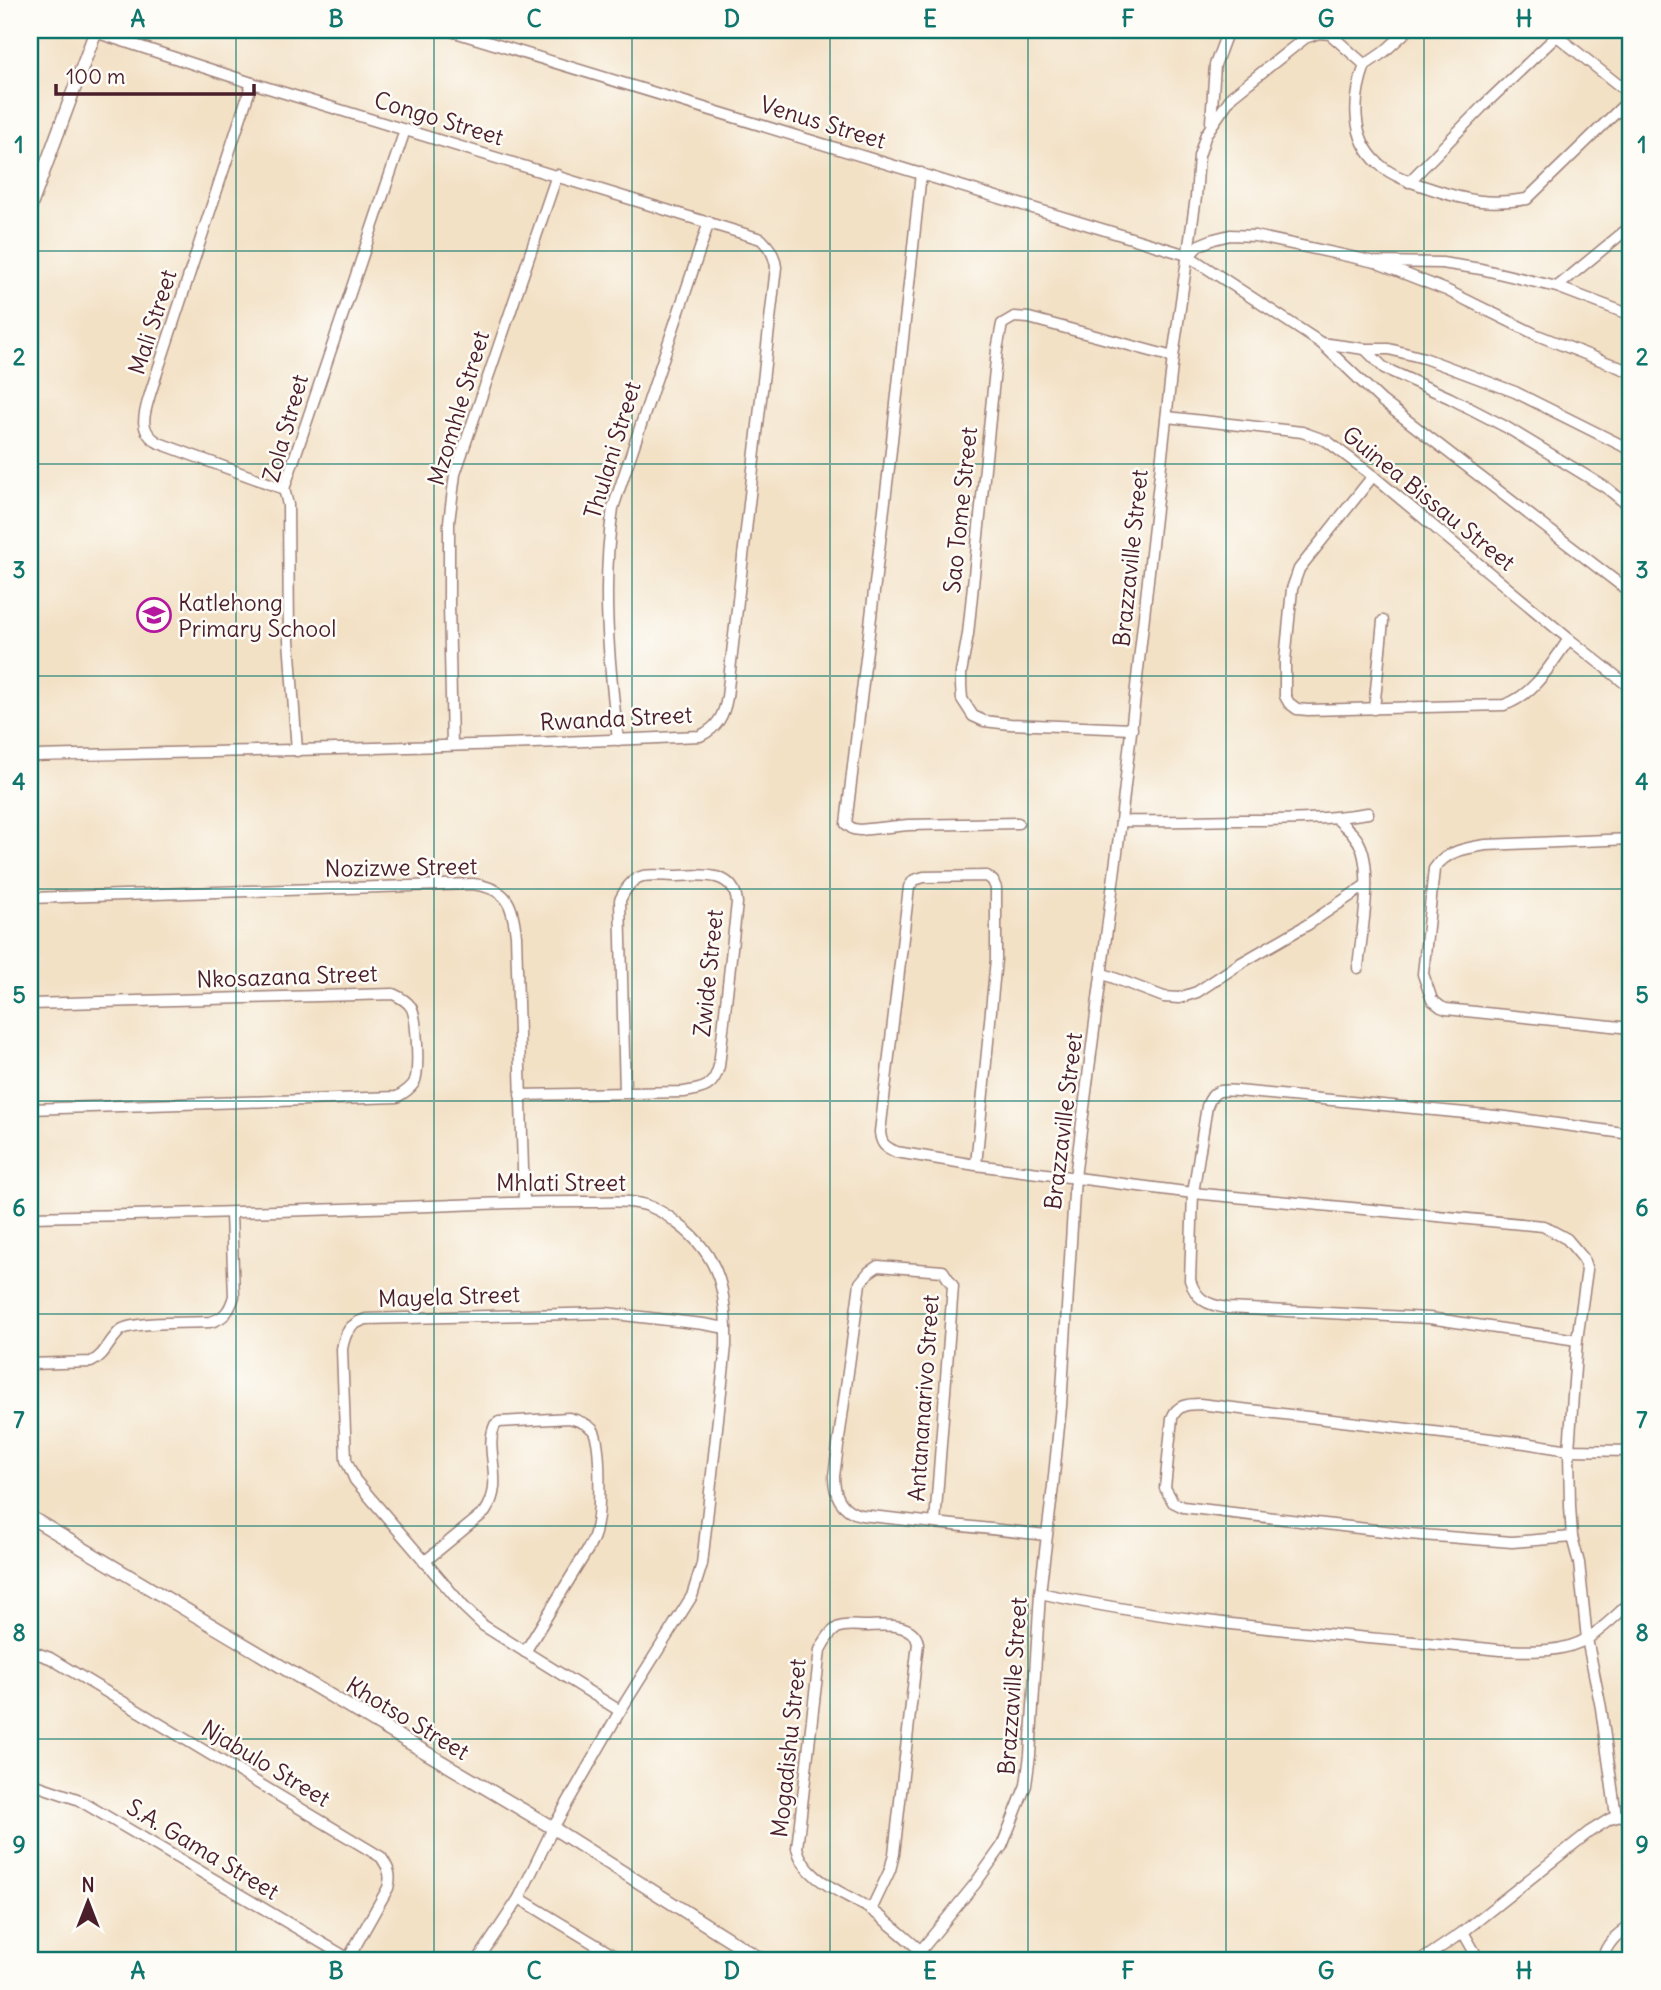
<svg xmlns="http://www.w3.org/2000/svg" width="1661" height="1990" viewBox="0 0 1661 1990" font-family="Delius,sans-serif">
<style>
.lines{fill:none;stroke-linecap:round;stroke-linejoin:round}
.minor-casing{stroke:#9e8078;stroke-width:13}
.tertiary-casing{stroke:#9e8078;stroke-width:15}
.minor{stroke:#fff;stroke-width:10}
.tertiary{stroke:#fff;stroke-width:12}
.grid{fill:none;stroke:#0f766e;stroke-width:2;stroke-opacity:0.55}
.labels{text-anchor:middle;dominant-baseline:central;stroke-width:5;stroke-linejoin:round;paint-order:stroke}
.street-label{font-size:23px;fill:#4a1f2b;stroke:#fdfcf7}
.poi-label{font-size:23px;fill:#4a1f2b;stroke:#fdfcf7;text-anchor:start}
.neatline{fill:none;stroke:#0f766e;stroke-width:2.5}
.grid-label{font-size:23px;text-anchor:middle;font-weight:bold;fill:#0f766e}
</style>
<rect width="100%" height="100%" fill="#fdfcf7"/>
<filter id="ink" filterUnits="userSpaceOnUse"><feTurbulence type="fractalNoise" baseFrequency=".0143" numOctaves="2"/><feDisplacementMap in="SourceGraphic" scale="14" xChannelSelector="R" yChannelSelector="G"/><feConvolveMatrix kernelMatrix="1 2 1 2 8 2 1 2 1" color-interpolation-filters="sRGB"/></filter>
<filter id="wash" filterUnits="userSpaceOnUse"><feTurbulence type="fractalNoise" baseFrequency=".00686" numOctaves="4" result="noise"/><feDisplacementMap in="SourceGraphic" scale="28" xChannelSelector="R" yChannelSelector="G"/><feGaussianBlur stdDeviation="1.57" result="paint"/><feColorMatrix in="noise" values="0 0 0 0 0 0 0 0 0 0 0 0 0 0 0 0 0 1.4 0 .05"/><feComposite in="paint" operator="in"/></filter>
<g filter="url(#wash)">
<rect width="100%" height="100%" fill="#f3e1c6"/>
</g>
<g filter="url(#ink)">
<g class="lines">
<g class="minor-casing">
<g id="minor">
<polyline points="448,30 1187,255 1321,343 1382,401 1631,593"/>
<polyline points="1557,36 1631,95"/>
<path d="M 1365,65 C 1353,98 1350,138 1379,164 C 1393,177 1414,183 1432,189 C 1467,201 1490,205 1527,199 L 1631,98"/>
<polyline points="1365,65 1384,52 1408,30"/>
<path d="M 252,83 L 151,391 C 145,412 136,430 159,443 L 284,489"/>
<polyline points="1211,122 1215,65 1228,30"/>
<polyline points="921,173 890,459 846,824 853,829 860,830 908,825 1018,823"/>
<polyline points="1409,182 1482,107 1563,30"/>
<polyline points="1189,256 1199,245 1214,239 1230,235 1255,236 1375,262 1442,263 1481,269 1557,287 1631,315"/>
<polyline points="1380,264 1446,290 1537,335 1631,372"/>
<polyline points="1557,287 1631,226"/>
<polyline points="1321,343 1365,349 1389,349 1424,358 1515,392 1631,450"/>
<polyline points="1365,349 1384,368 1450,398 1506,427 1608,489 1631,508"/>
<polyline points="1167,417 1302,432 1327,441 1373,476 1569,639 1631,688"/>
<path d="M 1373,476 L 1299,569 L 1292,589 L 1285,661 L 1285,696 L 1289,703 L 1297,709 L 1308,710 L 1504,705 C 1533,696 1552,663 1569,639"/>
<polyline points="1374,709 1383,621"/>
<polyline points="1132,729 1010,724 984,721 973,716 962,699 961,686 961,673 968,634 997,350 1002,324 1014,317 1029,318 1173,357"/>
<path d="M 618,740 C 609,663 601,586 613,508 L 709,222"/>
<polyline points="452,745 449,604 449,522 455,474 557,175"/>
<polyline points="297,751 289,640 288,505 284,489 405,130"/>
<path d="M 30,756 C 253,751 477,747 700,736 C 717,728 724,716 727,697 L 776,267 C 774,254 770,248 761,239 L 252,83 L 95,32"/>
<path d="M 1336,818 C 1345,827 1357,835 1361,847 C 1373,877 1361,936 1358,968"/>
<path d="M 1121,821 C 1161,822 1200,821 1240,820 C 1283,820 1325,820 1368,813"/>
<path d="M 1631,839 L 1486,845 C 1466,848 1446,851 1434,869 L 1423,974 L 1432,1000 L 1441,1007 L 1446,1009 L 1631,1028"/>
<path d="M 30,898 L 473,884 C 508,889 512,903 516,935 L 524,1202"/>
<polyline points="1101,973 1164,997 1179,998 1197,992 1241,963 1307,925 1366,885"/>
<path d="M 30,1004 L 393,994 C 400,997 406,1000 411,1007 C 417,1017 420,1072 414,1083 C 410,1089 404,1093 397,1097 L 30,1109"/>
<path d="M 520,1095 L 684,1092 C 704,1089 714,1087 719,1066 L 737,903 C 735,870 700,875 676,876 C 666,876 653,874 643,876 C 631,879 625,890 620,900 L 625,1093"/>
<path d="M 976,1165 L 996,959 L 996,888 L 993,881 L 987,876 L 924,877 L 914,880 L 909,887 L 880,1132 C 881,1144 885,1147 896,1152 L 976,1165 L 1193,1193 L 1543,1226 L 1567,1239 L 1583,1258 L 1587,1270 L 1577,1340 L 1569,1450 L 1570,1506 L 1572,1537 L 1579,1563 L 1587,1639 L 1601,1708 L 1616,1816"/>
<path d="M 30,1217 C 172,1215 313,1210 455,1205 C 499,1203 544,1202 588,1202 C 609,1202 631,1199 651,1207 C 661,1211 670,1217 678,1224 C 721,1256 727,1295 726,1346 L 702,1564 L 692,1596 L 620,1711 L 553,1828 L 519,1898 L 478,1960"/>
<path d="M 1577,1340 L 1429,1318 L 1227,1308 C 1208,1305 1196,1300 1190,1280 L 1193,1193 L 1207,1106 C 1214,1088 1221,1090 1238,1091 L 1506,1117 L 1631,1134"/>
<path d="M 30,1364 L 91,1362 C 105,1356 109,1340 121,1330 C 133,1321 192,1323 210,1322 C 224,1319 230,1310 234,1296 L 231,1214"/>
<path d="M 935,1523 L 953,1286 L 943,1271 L 878,1266 L 869,1272 L 860,1283 L 834,1476 C 834,1494 841,1511 861,1515 L 1046,1535"/>
<path d="M 1572,1537 L 1512,1542 L 1409,1534 L 1183,1507 L 1173,1502 L 1165,1488 L 1172,1418 C 1177,1405 1187,1404 1200,1404 L 1525,1443 L 1569,1450 L 1631,1451"/>
<path d="M 424,1562 L 485,1512 C 506,1482 483,1451 495,1425 L 499,1422 L 569,1418 C 577,1420 587,1423 593,1430 C 602,1443 600,1512 596,1528 C 595,1536 592,1542 588,1549 L 525,1652"/>
<path d="M 1040,1593 C 1191,1626 1346,1635 1500,1650 C 1528,1651 1562,1654 1588,1638 C 1603,1629 1617,1614 1631,1602"/>
<path d="M 30,1651 L 50,1658 L 381,1857 C 388,1867 392,1875 388,1888 L 348,1959"/>
<path d="M 620,1711 L 484,1626 L 464,1607 L 355,1480 L 346,1460 L 342,1349 C 345,1332 350,1324 366,1319 L 606,1313 L 703,1324 L 726,1328"/>
<polyline points="30,1783 77,1799 351,1960"/>
<polyline points="519,1898 621,1960"/>
<path d="M 871,1910 L 890,1870 L 894,1854 L 918,1643 C 913,1621 882,1626 865,1626 C 856,1626 845,1624 837,1628 C 829,1633 824,1642 820,1650 L 797,1848 C 805,1881 844,1892 870,1909 C 888,1921 904,1937 920,1950"/>
<polyline points="1463,1932 1479,1960"/>
<polyline points="913,1960 975,1884 1002,1846 1026,1785 1030,1755 1040,1593 1053,1486 1061,1406 1075,1177 1121,821 1173,357 1196,197 1199,156 1206,134 1232,96 1305,38 1319,33 1330,34 1365,65"/>
<polyline points="1422,1960 1463,1932 1589,1832 1610,1819 1631,1813"/>
<path d="M 1602,1960 C 1606,1945 1617,1933 1631,1926"/>
</g>
</g>
<g class="tertiary-casing">
<g id="tertiary">
<polyline points="30,208 96,30"/>
<polyline points="30,1517 553,1828 762,1960"/>
</g>
</g>
<use href="#minor" class="minor"/>
<use href="#tertiary" class="tertiary"/>
</g>
</g>
<path class="grid" d="M 236,30 L 236,1960M 434,30 L 434,1960M 632,30 L 632,1960M 830,30 L 830,1960M 1028,30 L 1028,1960M 1226,30 L 1226,1960M 1424,30 L 1424,1960M 30,251 L 1631,251M 30,464 L 1631,464M 30,676 L 1631,676M 30,889 L 1631,889M 30,1101 L 1631,1101M 30,1314 L 1631,1314M 30,1526 L 1631,1526M 30,1739 L 1631,1739"/>
<defs>
<g id="school-ring" transform="scale(1.75)"><circle r="9.5" fill="#fdfcf7" stroke="#b5179e" stroke-width="1.5"/><path d="M0-5L7-2L0 1L-7-2ZM-4 1L0 2.5L4 1V4Q0 6-4 4Z" fill="#b5179e"/></g>
</defs>
<g fill-rule="evenodd">
<use href="#school-ring" x="154" y="615"/>
</g>
<g class="labels">
<g class="street-label">
<text transform="translate(439 118) rotate(17)">Congo Street</text>
<text transform="translate(823 122) rotate(17)">Venus Street</text>
<text transform="translate(152 322) rotate(-72)">Mali Street</text>
<text transform="translate(458 408) rotate(-73)">Mzomhle Street</text>
<text transform="translate(285 428) rotate(-74)">Zola Street</text>
<text transform="translate(612 450) rotate(-73)">Thulani Street</text>
<text transform="translate(1429 498) rotate(39)">Guinea Bissau Street</text>
<text transform="translate(960 510) rotate(-84)">Sao Tome Street</text>
<text transform="translate(1130 558) rotate(-84)">Brazzaville Street</text>
<text transform="translate(616 718) rotate(-3)">Rwanda Street</text>
<text transform="translate(401 867) rotate(-1)">Nozizwe Street</text>
<text transform="translate(708 973) rotate(-84)">Zwide Street</text>
<text transform="translate(287 976) rotate(-2)">Nkosazana Street</text>
<text transform="translate(1063 1121) rotate(-83)">Brazzaville Street</text>
<text x="561" y="1182">Mhlati Street</text>
<text transform="translate(449 1296) rotate(-2)">Mayela Street</text>
<text transform="translate(923 1398) rotate(-86)">Antananarivo Street</text>
<text transform="translate(1012 1686) rotate(-86)">Brazzaville Street</text>
<text transform="translate(408 1718) rotate(31)">Khotso Street</text>
<text transform="translate(788 1748) rotate(-84)">Mogadishu Street</text>
<text transform="translate(266 1763) rotate(31)">Njabulo Street</text>
<text transform="translate(203 1849) rotate(31)">S.A. Gama Street</text>
</g>
<g class="poi-label">
<text x="178" y="602">Katlehong<tspan x="178" dy="26">Primary School</tspan></text>
</g>
</g>
<rect width="1661" height="1990" fill="none" stroke="#fdfcf7" stroke-width="77"/>
<g transform="translate(88 1902)" stroke="#fdfcf7" stroke-width="5" paint-order="stroke">
<path d="M0-5L12 26L0 18L-12 26Z" fill="#4a1f2b"/>
<text y="-10" font-size="19" font-weight="bold" text-anchor="middle" fill="#4a1f2b">N</text>
</g>
<path d="M56 84v10h198v-10" fill="none" stroke="#4a1f2b" stroke-width="3.5"/>
<text x="66" y="84" font-size="21" fill="#4a1f2b" stroke="#fdfcf7" stroke-width="5" paint-order="stroke">100 m</text>
<rect x="38" y="38" width="1584" height="1914" class="neatline"/>
<g class="grid-label">
<text x="138" y="27">A</text>
<text x="336" y="27">B</text>
<text x="534" y="27">C</text>
<text x="732" y="27">D</text>
<text x="930" y="27">E</text>
<text x="1128" y="27">F</text>
<text x="1326" y="27">G</text>
<text x="1524" y="27">H</text>
<text x="19" y="153">1</text>
<text x="1642" y="153">1</text>
<text x="19" y="365">2</text>
<text x="1642" y="365">2</text>
<text x="19" y="578">3</text>
<text x="1642" y="578">3</text>
<text x="19" y="790">4</text>
<text x="1642" y="790">4</text>
<text x="19" y="1003">5</text>
<text x="1642" y="1003">5</text>
<text x="19" y="1216">6</text>
<text x="1642" y="1216">6</text>
<text x="19" y="1428">7</text>
<text x="1642" y="1428">7</text>
<text x="19" y="1641">8</text>
<text x="1642" y="1641">8</text>
<text x="19" y="1853">9</text>
<text x="1642" y="1853">9</text>
<text x="138" y="1979">A</text>
<text x="336" y="1979">B</text>
<text x="534" y="1979">C</text>
<text x="732" y="1979">D</text>
<text x="930" y="1979">E</text>
<text x="1128" y="1979">F</text>
<text x="1326" y="1979">G</text>
<text x="1524" y="1979">H</text>
</g>
</svg>
